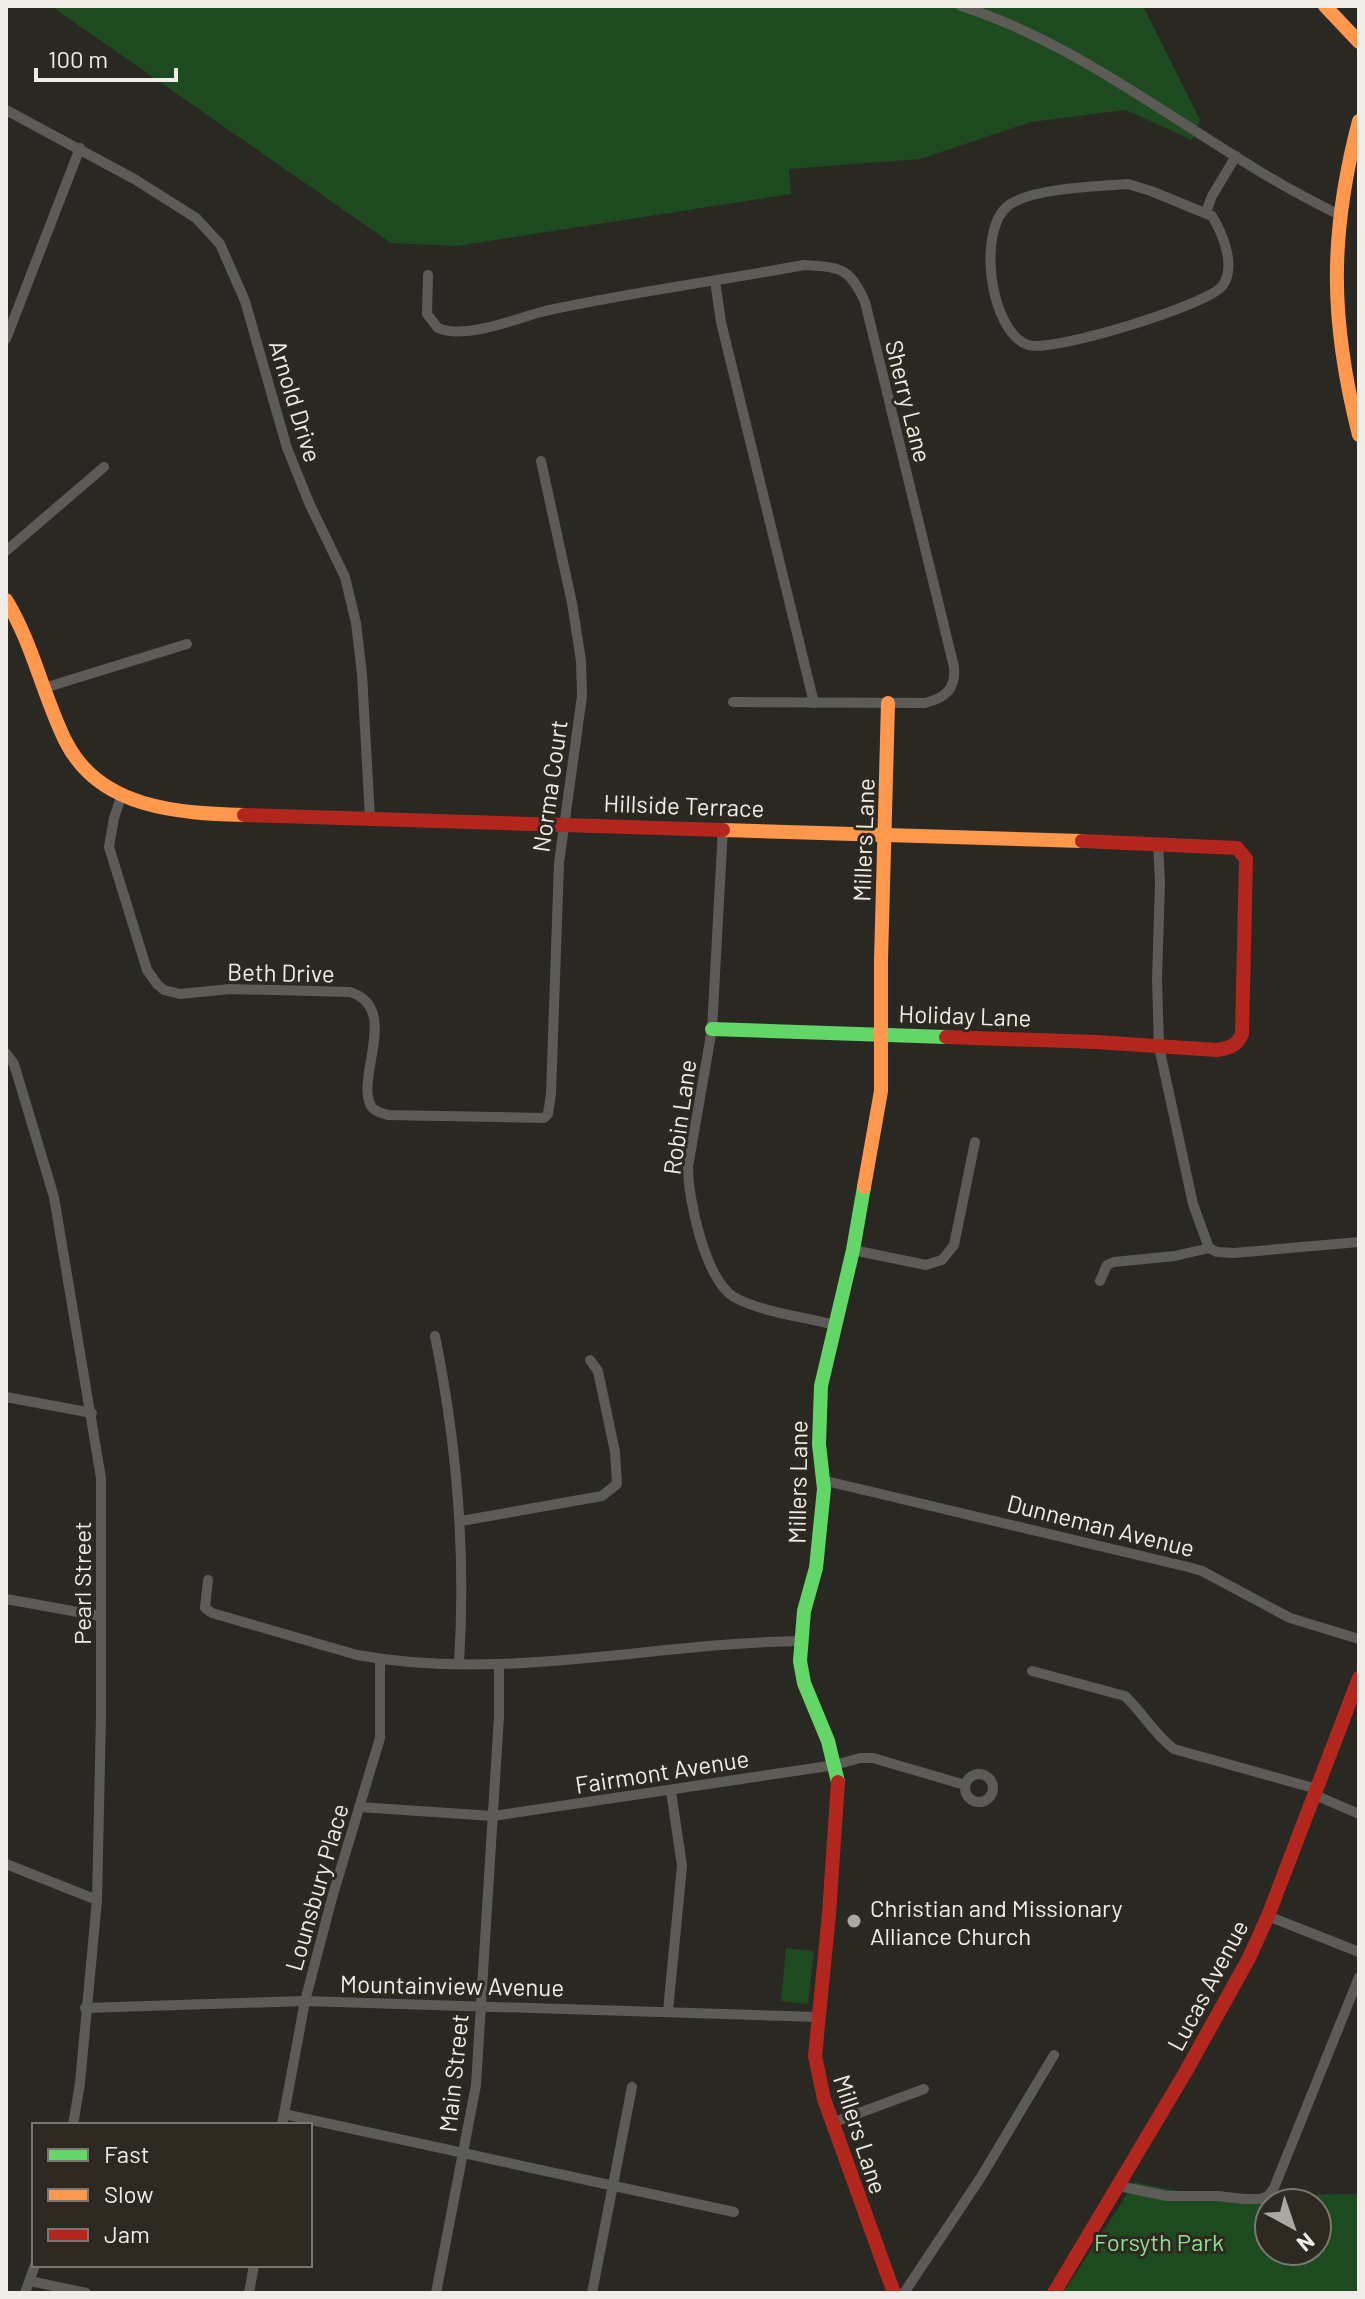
<svg xmlns="http://www.w3.org/2000/svg" width="1365" height="2299" viewBox="0 0 1365 2299" font-family="Barlow,sans-serif">
<style>
.green{fill:#1e4a20;fill-rule:evenodd}
.lines{fill:none;stroke-linecap:round;stroke-linejoin:round}
.street{stroke:#5c5b58;stroke-width:10}
.fast{stroke:#63d668;stroke-width:14}
.slow{stroke:#ff974d;stroke-width:14}
.jam{stroke:#b3261e;stroke-width:14}
.poi-dot{fill:#aba8a3;stroke:#2d2920;stroke-width:3}
.labels{text-anchor:middle;dominant-baseline:central;stroke-width:6;stroke-linejoin:round;paint-order:stroke}
.street-label{font-size:24px;fill:#f0ede8;stroke:#2d2920}
.poi-label{font-size:24px;fill:#f0ede8;stroke:#2d2920;text-anchor:start}
.park-label{font-size:24px;fill:#8fdf90;stroke:#2d2920}
</style>
<rect width="100%" height="100%" fill="#2a2823"/>
<g class="green">
<polygon points="51,6 1143,6 1200,120 1192,140 1126,110 1031,122 920,159 789,169 791,194 457,246 391,243"/>
<polygon points="786,1948 814,1951 808,2004 781,2001"/>
<path d="M 1135,2182 C 1206,2201 1285,2194 1359,2194 L 1359,2293 L 1063,2293 ZM 1269,2203 L 1317,2203 L 1317,2251 L 1269,2251 Z"/>
</g>
<g class="lines">
<g class="street">
<path d="M 961,6 C 1098,50 1208,152 1338,214"/>
<polyline points="6,110 136,180 196,218 220,244 245,301 287,448 310,505 345,577 356,623 362,674 370,818"/>
<path d="M 1128,184 L 1151,191 L 1212,216 C 1223,234 1236,266 1223,285 C 1210,305 1051,353 1028,345 C 990,332 976,229 1009,205 C 1033,188 1098,186 1128,184 Z"/>
<polyline points="1206,212 1212,196 1236,156"/>
<path d="M 428,275 L 427,314 L 438,328 C 466,340 517,318 545,311 C 631,292 718,281 804,265 C 841,267 850,268 865,302 L 954,667 C 956,688 946,698 925,703 L 733,702"/>
<polyline points="715,281 721,322 814,703"/>
<polyline points="6,339 80,148"/>
<polyline points="6,551 104,467"/>
<polyline points="44,688 187,644"/>
<path d="M 121,797 L 114,818 L 109,847 L 147,970 L 157,984 L 164,990 L 180,994 L 230,989 L 350,992 C 401,1008 355,1077 371,1106 C 375,1112 382,1113 388,1115 L 544,1118 L 548,1114 L 551,1094 L 559,863 L 582,696 L 581,661 L 572,603 L 541,461"/>
<path d="M 723,828 L 712,1029 L 688,1167 C 688,1199 705,1279 734,1297 C 760,1312 805,1317 835,1325"/>
<polyline points="1158,844 1160,882 1157,979 1159,1047 1193,1204 1209,1248"/>
<polyline points="6,1053 14,1064 54,1197 101,1478 101,1716 97,1900 80,2083 73,2125"/>
<polyline points="853,1250 926,1265 942,1260 954,1245 975,1142"/>
<polyline points="1100,1281 1107,1265 1114,1262 1175,1256 1209,1248 1217,1252 1234,1253 1359,1242"/>
<path d="M 435,1336 C 457,1444 466,1553 459,1663"/>
<polyline points="6,1397 92,1413"/>
<polyline points="822,1480 1188,1567 1202,1571 1290,1618 1359,1639"/>
<polyline points="461,1521 602,1496 617,1484 615,1452 598,1371 590,1360"/>
<path d="M 208,1580 L 205,1608 L 212,1613 L 357,1655 C 504,1682 653,1643 800,1641"/>
<polyline points="6,1599 100,1616"/>
<path d="M 1032,1671 L 1125,1696 C 1143,1713 1154,1734 1174,1749 L 1317,1789"/>
<circle cx="979" cy="1788" r="14"/>
<polyline points="1315,1795 1359,1814"/>
<polyline points="359,1807 493,1816 835,1765 860,1758 873,1758 965,1785"/>
<polyline points="6,1864 97,1900"/>
<polyline points="1268,1916 1359,1952"/>
<polyline points="85,2008 305,2001 817,2017"/>
<polyline points="668,2011 682,1866 671,1791"/>
<polyline points="284,2114 734,2212"/>
<polyline points="832,2123 924,2089"/>
<polyline points="282,2125 305,2001 332,1898 380,1738 380,1659"/>
<polyline points="1119,2186 1167,2196 1218,2196 1243,2199 1260,2199 1268,2196 1274,2188 1359,1977"/>
<polyline points="30,2281 86,2293"/>
<polyline points="25,2293 35,2265"/>
<polyline points="249,2293 254,2265"/>
<polyline points="436,2293 476,2085 499,1716 499,1664"/>
<polyline points="592,2293 632,2087"/>
<polyline points="904,2293 981,2177 1054,2055"/>
</g>
<g class="fast">
<polyline points="712,1029 946,1037"/>
<polyline points="838,1782 828,1741 804,1683 800,1661 804,1611 816,1568 824,1489 819,1444 821,1386 853,1250 864,1187"/>
</g>
<g class="slow">
<polyline points="1325,6 1359,42"/>
<path d="M 1359,121 C 1329,235 1330,321 1359,435"/>
<path d="M 6,600 C 33,644 43,696 66,742 C 100,809 179,813 244,815"/>
<polyline points="723,830 1082,841"/>
<polyline points="864,1187 881,1091 881,960 888,703"/>
</g>
<g class="jam">
<polyline points="244,815 723,830"/>
<path d="M 946,1037 L 1096,1042 L 1217,1050 C 1229,1048 1237,1046 1242,1034 L 1246,859 L 1237,848 L 1082,841"/>
<polyline points="838,1782 829,1914 815,2056 824,2099 894,2293"/>
<polyline points="1054,2293 1185,2073 1249,1958 1268,1916 1359,1678"/>
</g>
</g>
<circle class="poi-dot" cx="854" cy="1921" r="8"/>
<g class="labels">
<g class="street-label">
<text transform="translate(296 401) rotate(73)">Arnold Drive</text>
<text transform="translate(909 401) rotate(76)">Sherry Lane</text>
<text transform="translate(549 786) rotate(-82)">Norma Court</text>
<text transform="translate(684 805) rotate(2)">Hillside Terrace</text>
<text transform="translate(863 840) rotate(-88)">Millers Lane</text>
<text transform="translate(281 972) rotate(1)">Beth Drive</text>
<text transform="translate(965 1015) rotate(2)">Holiday Lane</text>
<text transform="translate(679 1117) rotate(-82)">Robin Lane</text>
<text transform="translate(797 1482) rotate(-89)">Millers Lane</text>
<text transform="translate(1101 1525) rotate(14)">Dunneman Avenue</text>
<text transform="translate(81 1583) rotate(-90)">Pearl Street</text>
<text transform="translate(662 1771) rotate(-9)">Fairmont Avenue</text>
<text transform="translate(316 1887) rotate(-74)">Lounsbury Place</text>
<text transform="translate(452 1985) rotate(1)">Mountainview Avenue</text>
<text transform="translate(1207 1985) rotate(-62)">Lucas Avenue</text>
<text transform="translate(453 2073) rotate(-84)">Main Street</text>
<text transform="translate(861 2134) rotate(72)">Millers Lane</text>
</g>
<g class="poi-label">
<text x="870" y="1907">Christian and Missionary<tspan x="870" dy="28">Alliance Church</tspan></text>
</g>
<g class="park-label">
<text x="1159" y="2241">Forsyth Park</text>
</g>
</g>
<rect width="1365" height="2299" fill="none" stroke="#f0ede8" stroke-width="16"/>
<rect x="32" y="2123" width="280" height="144" fill="#2d2920" stroke="#7b7770" stroke-width="2"/>
<rect x="48" y="2149" width="40" height="12" fill="#63d668" stroke="#7b7770" stroke-width="2"/>
<text x="104" y="2163" font-size="24" fill="#f0ede8">Fast</text>
<rect x="48" y="2189" width="40" height="12" fill="#ff974d" stroke="#7b7770" stroke-width="2"/>
<text x="104" y="2203" font-size="24" fill="#f0ede8">Slow</text>
<rect x="48" y="2229" width="40" height="12" fill="#b3261e" stroke="#7b7770" stroke-width="2"/>
<text x="104" y="2243" font-size="24" fill="#f0ede8">Jam</text>
<g transform="translate(1293 2227) rotate(140)"><circle r="38" fill="#2d2920" stroke="#7b7770" stroke-width="2"/>
<path d="M0-6L14 30L0 20L-14 30Z" fill="#aba8a3"/>
<text y="-12" font-size="22" font-weight="bold" text-anchor="middle" fill="#f0ede8">N</text>
</g>
<path d="M36 68v12h140v-12" fill="none" stroke="#f0ede8" stroke-width="4"/>
<text x="48" y="68" font-size="24" fill="#f0ede8" stroke="#2d2920" stroke-width="6" paint-order="stroke">100 m</text>
</svg>
